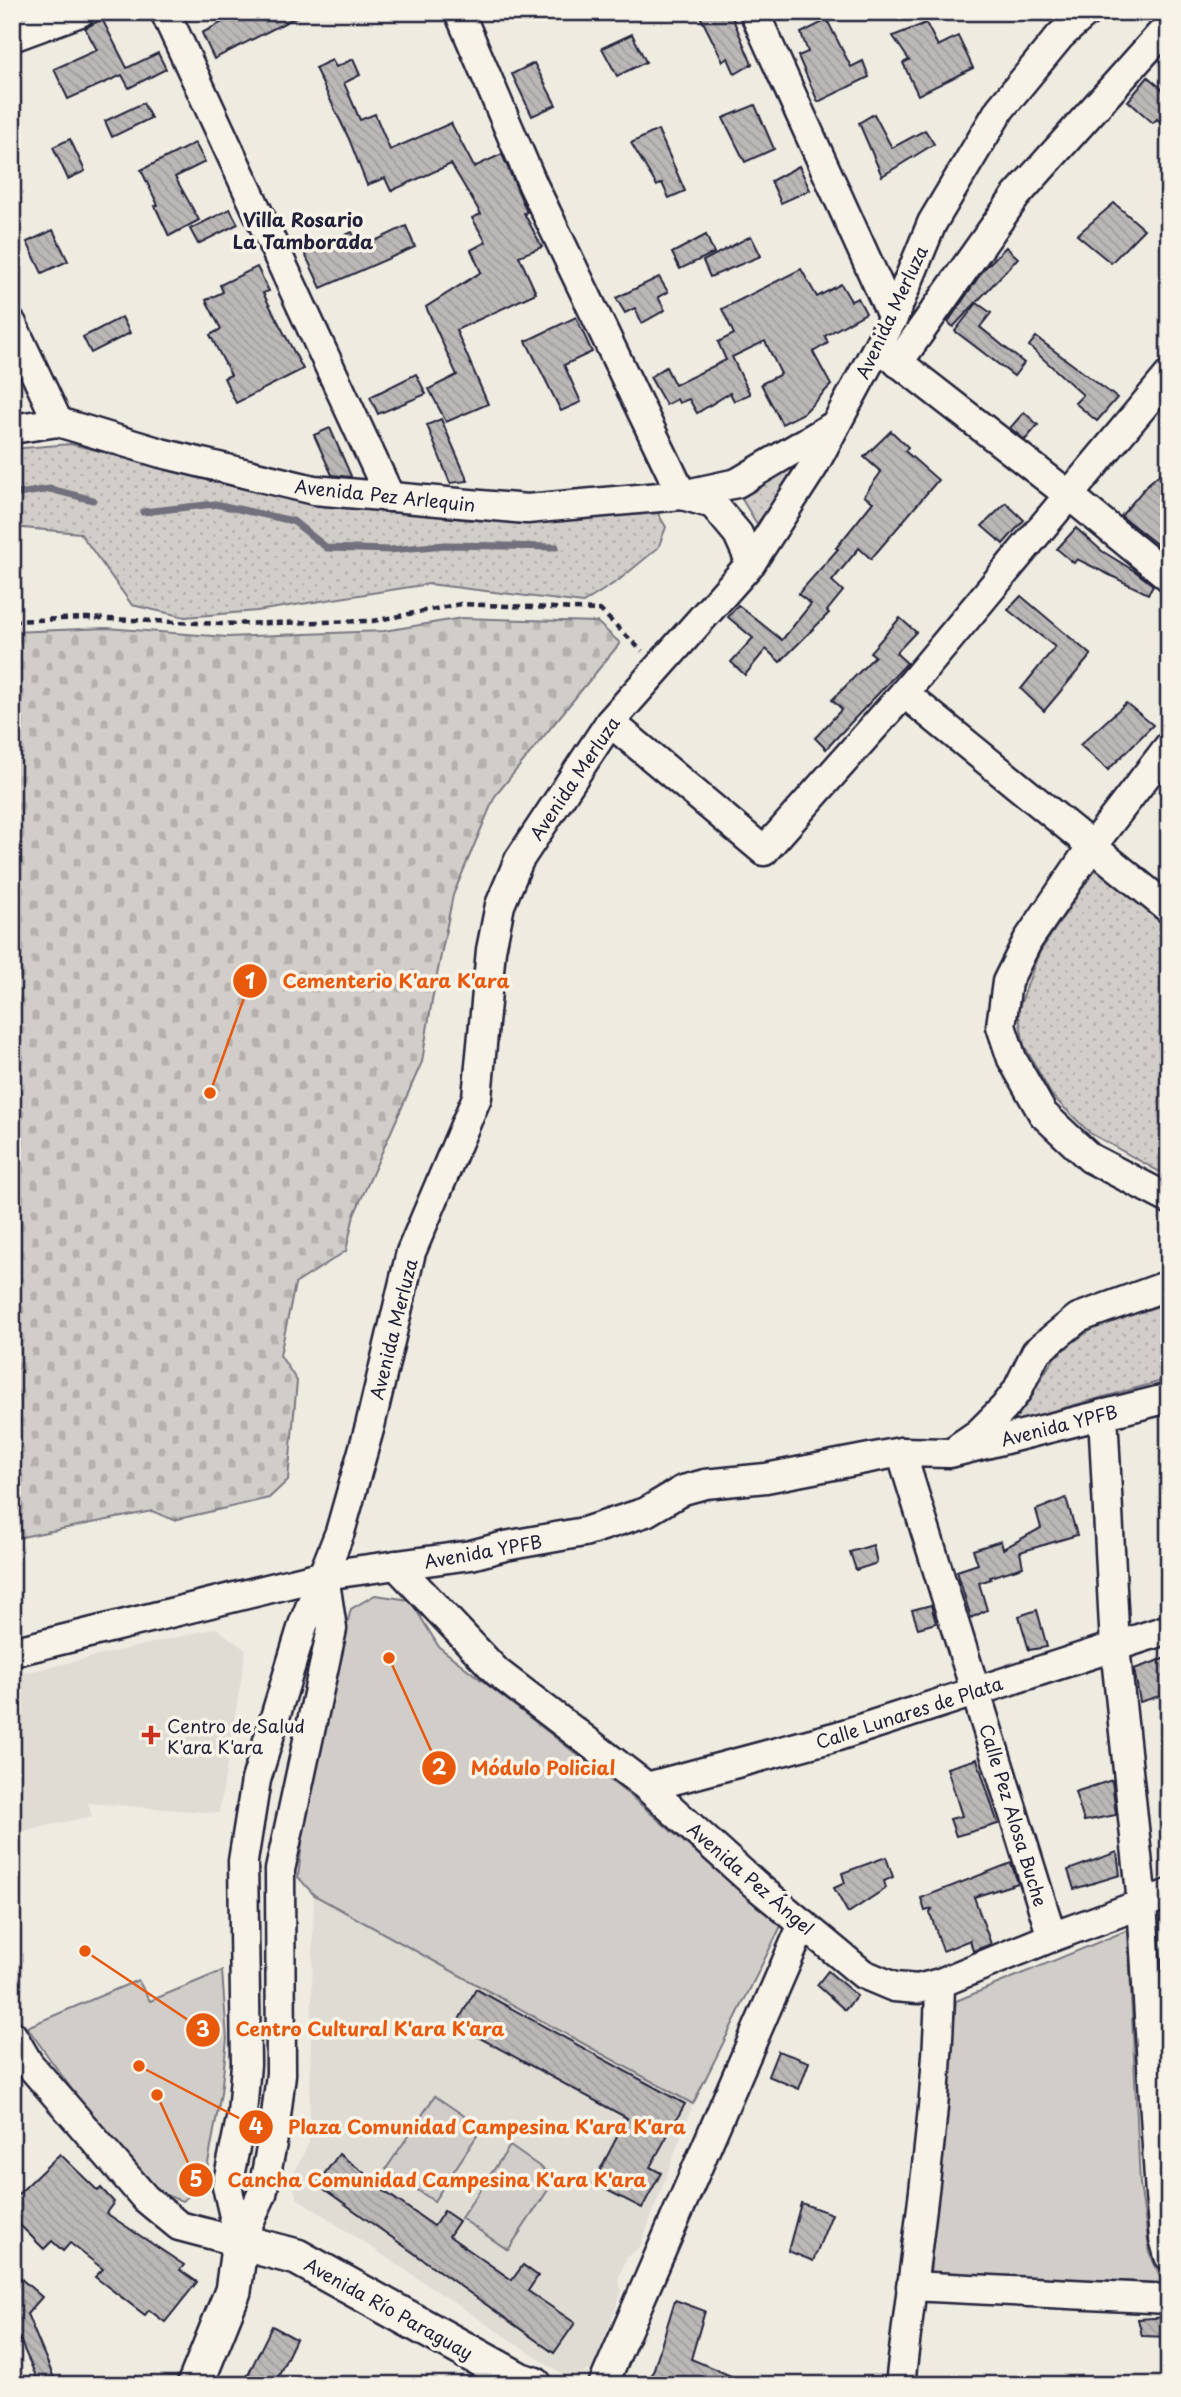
<svg xmlns="http://www.w3.org/2000/svg" width="1181" height="2397" viewBox="0 0 1181 2397" font-family="'Playpen Sans',sans-serif">
<style>
.built{fill:#dfdcd4}
.grass{fill:url(#grass-dots);stroke:#7a7882;stroke-width:2}
.cemetery{fill:url(#cemetery-stones);stroke:#7a7882;stroke-width:2}
.park{fill:#d1cdc9;stroke:#7a7882;stroke-width:2}
.lines{fill:none;stroke-linecap:round;stroke-linejoin:round}
.stream{stroke:#716f7b;stroke-width:7}
.building{fill:url(#building-back-hatch);stroke:#22223b;stroke-width:2}
.minor-casing{stroke:#22223b;stroke-width:33}
.major-casing{stroke:#22223b;stroke-width:40}
.path{stroke:#22223b;stroke-width:4.5;stroke-dasharray:7 5;stroke-linecap:butt}
.minor{stroke:#f7f3e8;stroke-width:28}
.major{stroke:#f7f3e8;stroke-width:35}
.poi-dot{fill:#c8321e;stroke:#f7f3e8;stroke-width:2.5}
.labels{text-anchor:middle;dominant-baseline:central;stroke-width:7;stroke-linejoin:round;paint-order:stroke}
.street-label{font-size:18px;fill:#22223b;stroke:#f7f3e8}
.poi-label{font-size:18px;fill:#22223b;stroke:#f7f3e8;text-anchor:start}
.neighbourhood-label{font-size:19px;font-weight:bold;fill:#22223b;stroke:#f7f3e8}
.leader{fill:none;stroke:#e8590c;stroke-width:2.5}
.callout-dot{fill:#e8590c;stroke:#f7f3e8;stroke-width:2.5}
.mark-label{font-size:21px;text-anchor:middle;font-weight:bold;fill:#fff}
.callout-label{font-size:19px;text-anchor:middle;font-weight:bold;fill:#e8590c;stroke:#f7f3e8;stroke-width:7;stroke-linejoin:round;paint-order:stroke}
</style>
<defs>
<pattern id="grass-dots" width="8" height="8" patternUnits="userSpaceOnUse" patternTransform="scale(1.75)"><rect width="8" height="8" fill="#d1cdc9"/><path d="M2 2h.1M6 6h.1" fill="none" stroke="#b3b0ae" stroke-width="1.8" stroke-linecap="round"/></pattern>
<pattern id="cemetery-stones" width="16" height="16" patternUnits="userSpaceOnUse" patternTransform="scale(1.75)"><rect width="16" height="16" fill="#d1cdc9"/><path d="M2 7V4a2 2 0 0 1 4 0v3zM10 15v-3a2 2 0 0 1 4 0v3z" fill="#b3b0ae"/></pattern>
<pattern id="building-back-hatch" width="6" height="6" patternUnits="userSpaceOnUse" patternTransform="scale(1.75)"><rect width="6" height="6" fill="#bbb8b7"/><path d="M-1 5l2 2M0 0l6 6M5-1l2 2" fill="none" stroke="#a09e9e"/></pattern>
</defs>
<rect width="100%" height="100%" fill="#eeebe1"/>
<filter id="ink" filterUnits="userSpaceOnUse"><feTurbulence type="fractalNoise" baseFrequency=".0143" numOctaves="2"/><feDisplacementMap in="SourceGraphic" scale="14" xChannelSelector="R" yChannelSelector="G"/><feConvolveMatrix kernelMatrix="1 2 1 2 8 2 1 2 1" color-interpolation-filters="sRGB"/></filter>
<g filter="url(#ink)">
<g class="built">
<polygon points="216,1628 246,1650 219,1813 88,1803 92,1816 12,1834 12,1676"/>
<polygon points="314,1895 693,2104 640,2247 627,2257 618,2279 622,2291 593,2369 582,2373 563,2375 297,2198 293,2185 293,2175 309,2142"/>
</g>
<g class="grass">
<polygon points="70,444 307,499 469,520 657,512 666,527 658,548 619,580 583,603 429,584 257,611 185,617 132,605 80,533 12,527 12,449"/>
<polygon points="801,462 757,524 740,496"/>
<polygon points="1097,866 1169,928 1169,1177 1090,1133 1052,1096 1024,1045 1018,1011 1038,955"/>
<polygon points="1169,1303 1169,1379 1013,1422 1058,1352 1099,1325"/>
</g>
<polygon class="cemetery" points="462,618 597,622 620,643 495,796 453,895 432,1000 422,1062 354,1215 346,1251 295,1284 280,1355 297,1381 288,1480 269,1498 174,1520 152,1511 12,1539 12,632 106,628 227,637 384,631"/>
<g class="park">
<polygon points="375,1595 410,1600 439,1647 633,1798 781,1926 693,2104 314,1895 298,1877 312,1758 351,1609"/>
<polygon points="1128,1930 1140,2184 1150,2254 1163,2283 930,2273 956,2001"/>
<polygon points="222,1971 227,2039 221,2093 204,2185 182,2201 160,2193 85,2108 27,2027 138,1980 150,2001"/>
<polygon points="435,2096 482,2128 434,2201 386,2169"/>
<polygon points="510,2146 556,2178 508,2250 461,2218"/>
</g>
<g class="lines">
<g class="stream">
<polyline points="12,495 50,489 93,500"/>
<polyline points="143,512 215,504 293,521 327,548 390,550 445,545 556,547"/>
</g>
</g>
<g class="building">
<polygon points="226,12 306,12 214,59 202,33 230,18"/>
<polygon points="698,12 730,12 752,64 735,74 728,58 723,61"/>
<polygon points="102,19 127,68 158,53 166,69 129,88 122,75 68,99 54,69 97,50 85,28"/>
<polygon points="827,20 851,67 863,61 869,77 818,102 798,56 808,52 801,33"/>
<polygon points="926,23 938,46 958,36 973,68 918,95 903,63 909,60 893,36"/>
<polygon points="632,34 646,62 617,76 602,48"/>
<polygon points="353,59 360,75 344,83 360,120 375,114 390,150 451,123 474,167 502,154 527,212 524,213 542,247 519,256 536,293 456,330 488,404 446,422 429,389 457,375 426,307 481,272 471,250 486,242 472,218 481,214 451,164 391,191 385,178 367,185 349,139 315,68 332,60 336,67"/>
<polygon points="534,63 556,105 532,116 512,74"/>
<polygon points="1148,77 1169,95 1169,130 1157,119 1153,123 1128,101"/>
<polygon points="143,103 151,118 112,137 105,121"/>
<polygon points="755,105 774,149 745,162 723,118"/>
<polygon points="874,114 892,148 925,130 934,144 882,176 859,123"/>
<polygon points="658,130 685,191 669,198 662,183 657,186 631,143"/>
<polygon points="70,139 85,171 68,179 53,147"/>
<polygon points="195,143 205,162 175,177 199,220 169,236 155,206 158,205 141,170"/>
<polygon points="799,166 810,190 781,203 771,181"/>
<polygon points="1114,203 1144,229 1111,263 1077,235"/>
<polygon points="230,209 238,224 198,244 190,229"/>
<polygon points="406,226 415,247 321,288 305,254 352,232 360,248"/>
<polygon points="53,230 68,261 42,273 27,242"/>
<polygon points="706,235 714,253 680,269 672,253"/>
<polygon points="751,236 761,256 710,277 703,261"/>
<polygon points="1006,247 1018,258 953,327 948,322 984,269"/>
<polygon points="257,267 269,291 263,293 303,369 236,403 224,378 231,375 210,335 221,329 206,300 223,292 220,285"/>
<polygon points="801,269 817,297 841,284 851,301 858,298 866,313 825,336 828,343 813,352 831,385 804,413 782,424 761,384 781,374 765,341 732,357 750,394 734,401 730,393 697,413 689,399 679,403 677,399 666,405 650,377 666,367 675,385 726,360 718,342 734,334 722,309"/>
<polygon points="659,277 668,292 658,297 665,310 642,323 635,308 625,313 616,298"/>
<polygon points="977,303 991,313 980,327 1024,363 1014,376 955,331"/>
<polygon points="122,317 130,333 91,353 83,337"/>
<polygon points="576,317 592,352 564,365 581,402 561,411 526,341"/>
<polygon points="1036,337 1117,398 1097,421 1075,403 1083,395 1029,346"/>
<polygon points="416,374 426,394 378,414 370,397"/>
<polygon points="1024,412 1038,425 1025,440 1010,428"/>
<polygon points="441,419 468,481 450,483 427,425"/>
<polygon points="330,428 351,476 350,477 332,475 314,435"/>
<polygon points="891,431 908,447 905,451 938,480 871,559 859,548 832,581 843,591 827,611 829,613 780,662 766,649 745,675 731,662 753,638 728,617 738,605 782,640 811,604 798,594 838,549 836,548 873,502 864,496 881,472 864,457"/>
<polygon points="1169,466 1169,554 1121,516 1148,484"/>
<polygon points="1006,503 1024,520 1003,544 982,526"/>
<polygon points="1076,528 1102,551 1136,572 1153,585 1148,594 1077,559 1074,563 1057,549"/>
<polygon points="1021,596 1091,655 1044,711 1021,689 1055,647 1008,610"/>
<polygon points="900,618 916,632 896,653 907,663 826,749 815,738 842,709 832,700 875,656 870,652"/>
<polygon points="1126,703 1153,725 1108,770 1080,745"/>
<polygon points="1066,1498 1077,1535 1020,1552 1023,1567 990,1577 991,1579 979,1583 987,1610 971,1618 957,1571 978,1564 973,1550 1001,1541 1003,1549 1041,1528 1036,1510"/>
<polygon points="873,1545 877,1563 856,1570 850,1552"/>
<polygon points="931,1605 936,1623 918,1628 912,1610"/>
<polygon points="1037,1610 1047,1647 1029,1650 1019,1616"/>
<polygon points="1169,1657 1169,1693 1140,1702 1134,1669"/>
<polygon points="977,1759 998,1824 956,1836 950,1819 962,1816 947,1768"/>
<polygon points="1112,1780 1116,1815 1084,1821 1075,1792"/>
<polygon points="1117,1852 1120,1875 1074,1889 1068,1870"/>
<polygon points="886,1857 893,1877 884,1881 886,1888 848,1913 834,1888 845,1883 842,1873"/>
<polygon points="1011,1863 1018,1883 974,1897 991,1944 973,1951 970,1940 943,1951 930,1913 932,1909 925,1911 921,1898"/>
<polygon points="828,1971 857,1996 845,2010 817,1985"/>
<polygon points="476,1989 685,2104 650,2167 661,2173 642,2208 593,2183 627,2118 456,2025"/>
<polygon points="778,2051 809,2062 799,2089 768,2076"/>
<polygon points="60,2154 98,2191 101,2188 114,2202 106,2213 184,2265 180,2270 197,2282 165,2322 149,2310 145,2315 95,2277 103,2269 70,2243 63,2251 52,2241 44,2249 12,2217 12,2200"/>
<polygon points="339,2154 386,2189 384,2191 434,2226 444,2211 459,2221 449,2236 512,2280 523,2265 538,2276 528,2291 575,2323 554,2353 317,2184"/>
<polygon points="801,2203 832,2214 813,2261 788,2251"/>
<polygon points="12,2271 42,2297 27,2314 57,2385 40,2385 19,2338 12,2341"/>
<polygon points="675,2300 705,2311 691,2359 752,2385 649,2385"/>
<polygon points="1169,2317 1169,2337 1142,2336 1138,2319"/>
<polygon points="272,2326 296,2339 274,2385 243,2385"/>
</g>
<g class="lines">
<g class="minor-casing">
<g id="minor">
<polyline points="165,12 390,497"/>
<polyline points="459,12 533,185 682,495"/>
<polyline points="754,12 893,318"/>
<polyline points="12,37 80,12"/>
<polyline points="12,324 58,422"/>
<polyline points="885,352 1070,496 1169,577"/>
<polyline points="898,363 1016,196 1169,25"/>
<polyline points="12,429 58,422 161,453 314,490 527,509 682,495 737,483 835,425"/>
<polyline points="682,495 713,504 738,534 751,563"/>
<polyline points="904,693 1169,909"/>
<polyline points="610,722 764,851 904,693 1169,375"/>
<polyline points="1169,746 1092,846 1028,940 1007,982 1001,1026 1012,1059 1043,1114 1090,1158 1169,1199"/>
<polyline points="1103,1414 1115,1647 1142,1903 1160,2195 1164,2238 1169,2256"/>
<polyline points="960,1446 979,1433 1004,1408 1017,1391 1036,1352 1078,1318 1169,1285"/>
<polyline points="901,1452 1052,1937"/>
<polyline points="396,1565 497,1672 647,1787 758,1887 863,1974 894,1987 918,1989 940,1983 1052,1937 1169,1894"/>
<polyline points="12,1652 324,1575 471,1555 505,1546 584,1532 646,1512 683,1490 705,1484 766,1478 901,1452 950,1453 1169,1398"/>
<polyline points="647,1787 838,1736 1169,1629"/>
<polyline points="12,2035 29,2064 145,2198 179,2226 240,2242"/>
<polyline points="240,2242 227,2186 242,2114 246,2064 243,1861 256,1780 303,1625 340,1532 370,1426 411,1252 477,1097 491,950 500,905 519,860 610,722 751,563 813,467 893,318 932,223 1000,109 1060,36 1087,12"/>
<polyline points="240,2242 262,2194 274,2133 281,2074 280,1870 332,1629 324,1575"/>
<polyline points="911,2286 1169,2299"/>
<polyline points="603,2385 803,1924"/>
<path d="M 900,2385 C 915,2251 938,2117 940,1983"/>
</g>
</g>
<g class="major-casing">
<polyline id="major" points="195,2385 233,2291 240,2242 297,2257 519,2380 534,2385"/>
</g>
<polyline class="path" points="12,621 87,618 220,624 373,621 461,604 600,610 642,651"/>
<use href="#minor" class="minor"/>
<use href="#major" class="major"/>
</g>
</g>
<path class="poi-dot" d="M147.5 1724.5h7v7h7v7h-7v7h-7v-7h-7v-7h7z"/>
<g class="labels">
<g class="street-label">
<text transform="translate(891 312) rotate(-65)">Avenida Merluza</text>
<text transform="translate(385 495) rotate(6)">Avenida Pez Arlequin</text>
<text transform="translate(574 778) rotate(-56)">Avenida Merluza</text>
<text transform="translate(393 1329) rotate(-76)">Avenida Merluza</text>
<text transform="translate(1059 1425) rotate(-14)">Avenida YPFB</text>
<text transform="translate(483 1551) rotate(-10)">Avenida YPFB</text>
<text transform="translate(909 1712) rotate(-18)">Calle Lunares de Plata</text>
<text transform="translate(1014 1815) rotate(73)">Calle Pez Alosa Buche</text>
<text transform="translate(751 1878) rotate(41)">Avenida Pez Ángel</text>
<text transform="translate(389 2308) rotate(29)">Avenida Río Paraguay</text>
</g>
<g class="poi-label">
<text x="167" y="1725">Centro de Salud<tspan x="167" dy="21">K'ara K'ara</tspan></text>
</g>
<g class="neighbourhood-label">
<text x="303" y="219">Villa Rosario<tspan x="303" dy="22">La Tamborada</tspan></text>
</g>
</g>
<path class="leader" d="M210 1093L250 981M389 1658L439 1768M85 1951L203 2030M139 2066L256 2127M157 2095L196 2180"/>
<g class="callout-dot">
<circle cx="210" cy="1093" r="7"/>
<circle cx="389" cy="1658" r="7"/>
<circle cx="85" cy="1951" r="7"/>
<circle cx="139" cy="2066" r="7"/>
<circle cx="157" cy="2095" r="7"/>
<circle cx="250" cy="981" r="18"/>
<circle cx="439" cy="1768" r="18"/>
<circle cx="203" cy="2030" r="18"/>
<circle cx="256" cy="2127" r="18"/>
<circle cx="196" cy="2180" r="18"/>
</g>
<g class="mark-label">
<text x="250" y="989">1</text>
<text x="439" y="1775">2</text>
<text x="203" y="2037">3</text>
<text x="256" y="2134">4</text>
<text x="196" y="2187">5</text>
</g>
<g class="callout-label">
<text x="396" y="988">Cementerio K'ara K'ara</text>
<text x="543" y="1775">Módulo Policial</text>
<text x="370" y="2036">Centro Cultural K'ara K'ara</text>
<text x="487" y="2134">Plaza Comunidad Campesina K'ara K'ara</text>
<text x="437" y="2187">Cancha Comunidad Campesina K'ara K'ara</text>
</g>
<rect width="1181" height="2397" fill="none" stroke="#f7f3e8" stroke-width="42"/>
<rect x="21" y="21" width="1139" height="2355" fill="none" stroke="#22223b" stroke-width="2.5" filter="url(#ink)"/>
</svg>
